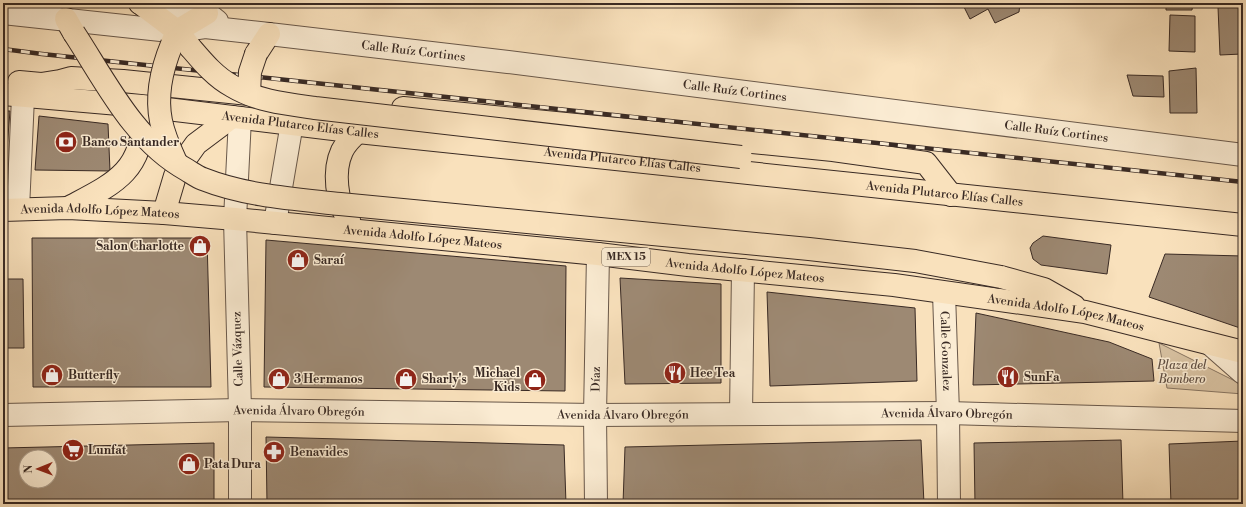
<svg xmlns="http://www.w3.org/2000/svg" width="1246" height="507" viewBox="0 0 1246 507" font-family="'Libre Bodoni',serif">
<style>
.green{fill:#d8c2a2;stroke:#887663}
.building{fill:#9d8973;stroke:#392a24;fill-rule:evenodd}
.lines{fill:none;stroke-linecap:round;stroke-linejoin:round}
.minor-casing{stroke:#69584a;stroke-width:24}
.highway-casing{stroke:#392a24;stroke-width:24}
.minor{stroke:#fbecd3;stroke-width:22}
.highway{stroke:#f9e1bc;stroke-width:22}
.rail-casing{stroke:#392a24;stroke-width:4.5}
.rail{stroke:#fbecd3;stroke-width:3;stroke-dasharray:9;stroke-linecap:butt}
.highway-bridge-casing{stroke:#392a24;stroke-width:24;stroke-linecap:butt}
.highway-bridge{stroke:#f9e1bc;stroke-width:22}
.labels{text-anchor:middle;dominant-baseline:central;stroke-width:3;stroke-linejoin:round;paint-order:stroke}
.shield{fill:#fbecd3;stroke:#736458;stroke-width:1}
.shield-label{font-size:11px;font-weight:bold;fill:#392a24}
.street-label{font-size:12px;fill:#392a24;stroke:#fbecd3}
.poi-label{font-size:12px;font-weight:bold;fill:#392a24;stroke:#fbecd3;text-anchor:start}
.park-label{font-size:12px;font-style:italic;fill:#615044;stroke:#fbecd3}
</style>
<rect width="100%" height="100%" fill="#f9e1bc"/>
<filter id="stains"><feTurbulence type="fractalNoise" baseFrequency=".005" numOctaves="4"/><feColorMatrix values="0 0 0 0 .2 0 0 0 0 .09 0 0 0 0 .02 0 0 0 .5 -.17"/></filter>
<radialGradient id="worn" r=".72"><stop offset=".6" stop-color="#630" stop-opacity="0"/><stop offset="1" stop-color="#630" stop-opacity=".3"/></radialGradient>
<polygon class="green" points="1159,343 1243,385 1243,394 1167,388"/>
<g class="building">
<polygon points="962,3 1020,3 1019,12 995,23 988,9 970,19"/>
<polygon points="1123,3 1142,3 1142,4 1123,6"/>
<polygon points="1166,3 1193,3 1192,10 1166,10"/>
<polygon points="1218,7 1241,7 1242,54 1220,55"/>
<polygon points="1170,15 1195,16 1195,52 1169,51"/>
<polygon points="1196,68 1197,113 1170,113 1169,71"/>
<polygon points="1127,75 1163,76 1164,97 1133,96"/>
<polygon points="3,111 10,111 5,174 3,174"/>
<polygon points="39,116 108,124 110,171 35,170"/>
<polygon points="1043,236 1111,245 1107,274 1041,265 1033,259 1030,248 1033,243"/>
<polygon points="32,238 207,238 211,387 33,387"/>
<polygon points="266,240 566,266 565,391 264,387"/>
<polygon points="1165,254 1243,256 1243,329 1149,297"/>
<polygon points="620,278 721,284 721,383 625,384"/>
<polygon points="3,279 23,279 24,348 3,348"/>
<polygon points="767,292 915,308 917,381 770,386"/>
<polygon points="976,313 1109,342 1152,359 1154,381 973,385"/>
<polygon points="266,437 564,445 566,504 267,504"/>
<polygon points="921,440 924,504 623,504 625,447"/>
<polygon points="1121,440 1123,504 975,504 974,443"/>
<polygon points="1243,441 1243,504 1171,504 1169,444"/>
<path d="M 214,443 L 214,504 L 3,504 L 3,448 ZM 26,457 L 50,457 L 50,481 L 26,481 Z"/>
</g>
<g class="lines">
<g class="minor-casing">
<g id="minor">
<polyline points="140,3 207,13 217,21"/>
<path id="s1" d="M 3,13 L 161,30 L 177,31 L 205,27 L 269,34 L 508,62 L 1243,155"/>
<polyline points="18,209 23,97"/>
<polyline points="275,223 292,123"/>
<path id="s2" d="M 944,293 L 948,413 L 949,504"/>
<polyline points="1210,344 1243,373"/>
<polyline points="741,414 743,270"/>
<path id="s3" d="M 3,415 L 240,410 L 595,415 L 948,413 L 1243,421"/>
<polyline points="240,504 240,410 235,219 240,118"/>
<path id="s4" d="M 596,504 L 595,415 L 598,254"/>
</g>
</g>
<g class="highway-casing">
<g id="highway">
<polyline points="140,3 177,31 190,47"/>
<polyline points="66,19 74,33"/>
<polyline points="172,43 177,31 207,13"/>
<polyline points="256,54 269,34"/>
<polyline points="19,82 41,84 60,81 71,78 123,81 249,94"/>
<path id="s5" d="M 3,94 L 142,106 L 358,132 L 1243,225"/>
<polyline points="403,108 833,150 926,163 951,195"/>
<path d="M 68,208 C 111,185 143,173 143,117"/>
<path id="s6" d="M 3,210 L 68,208 L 164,213 L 235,219 L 598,254 L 688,265 L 894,285 L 1085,312 L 1243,352"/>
<polyline points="164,213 175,176 186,158 196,144 232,117"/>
<path d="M 349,220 C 336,203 333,170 342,151 C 346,143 351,138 358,132"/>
<polyline points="1001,277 1044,289 1074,306"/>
</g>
</g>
<use href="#minor" class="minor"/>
<use href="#highway" class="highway"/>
<g class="rail-casing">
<polyline id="rail" points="3,49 42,54 1243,182"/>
</g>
<use href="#rail" class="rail"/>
<g class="highway-bridge-casing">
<g id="highway-bridge">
<path d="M 74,33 C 106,82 134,141 187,170 C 192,173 197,177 203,179 C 246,196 295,199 340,204 L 809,249 L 915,261 L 1001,277"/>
<path d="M 172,44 C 162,68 156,96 161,121 C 164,136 170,149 176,162"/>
<path d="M 190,47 C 202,61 215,77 232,86 C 257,101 286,104 315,108 L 741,157"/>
<polyline points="249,94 250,72 256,54"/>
</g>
</g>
<use href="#highway-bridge" class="highway-bridge"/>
</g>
<defs>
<g id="bank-disc" transform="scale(1.15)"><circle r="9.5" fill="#8f2418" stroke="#fbecd3"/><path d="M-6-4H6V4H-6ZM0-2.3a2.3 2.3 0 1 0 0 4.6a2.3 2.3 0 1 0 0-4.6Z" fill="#fff"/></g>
<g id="shop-disc" transform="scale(1.15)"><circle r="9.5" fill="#8f2418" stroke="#fbecd3"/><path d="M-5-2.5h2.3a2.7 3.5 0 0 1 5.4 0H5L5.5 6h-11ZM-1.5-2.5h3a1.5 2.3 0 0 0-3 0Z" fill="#fff"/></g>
<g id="restaurant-disc" transform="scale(1.15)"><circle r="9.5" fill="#8f2418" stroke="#fbecd3"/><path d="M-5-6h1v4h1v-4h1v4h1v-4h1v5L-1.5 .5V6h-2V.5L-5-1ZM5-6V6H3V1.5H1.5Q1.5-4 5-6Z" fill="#fff"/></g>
<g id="supermarket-disc" transform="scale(1.15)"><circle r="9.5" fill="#8f2418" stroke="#fbecd3"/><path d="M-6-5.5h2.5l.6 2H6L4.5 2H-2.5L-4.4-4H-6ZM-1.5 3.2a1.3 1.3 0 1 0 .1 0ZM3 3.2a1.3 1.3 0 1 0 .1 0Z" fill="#fff"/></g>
<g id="pharmacy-disc" transform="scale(1.15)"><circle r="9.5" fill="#8f2418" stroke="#fbecd3"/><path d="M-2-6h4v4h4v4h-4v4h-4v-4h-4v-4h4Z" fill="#fff"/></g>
</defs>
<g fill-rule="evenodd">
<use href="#bank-disc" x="66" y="142"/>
<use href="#shop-disc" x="200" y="246"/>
<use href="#shop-disc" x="298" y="260"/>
<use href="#restaurant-disc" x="675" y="373"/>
<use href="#shop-disc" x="52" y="375"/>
<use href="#restaurant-disc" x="1008" y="377"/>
<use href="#shop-disc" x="279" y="379"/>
<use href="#shop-disc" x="406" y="379"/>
<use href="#shop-disc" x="535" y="380"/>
<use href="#supermarket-disc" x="73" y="450"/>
<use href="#pharmacy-disc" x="274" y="452"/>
<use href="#shop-disc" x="189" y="464"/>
</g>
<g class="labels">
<rect class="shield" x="602" y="248" width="48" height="18" rx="3"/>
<g class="shield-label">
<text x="626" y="257">MEX 15</text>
</g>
<g class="street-label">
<text stroke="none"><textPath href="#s1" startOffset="413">Calle Ruíz Cortines</textPath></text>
<text stroke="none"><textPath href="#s1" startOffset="737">Calle Ruíz Cortines</textPath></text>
<text stroke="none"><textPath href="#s5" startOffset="299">Avenida Plutarco Elías Calles</textPath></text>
<text stroke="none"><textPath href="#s1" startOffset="1061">Calle Ruíz Cortines</textPath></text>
<text stroke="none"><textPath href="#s5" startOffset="623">Avenida Plutarco Elías Calles</textPath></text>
<text stroke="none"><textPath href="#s5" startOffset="947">Avenida Plutarco Elías Calles</textPath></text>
<text stroke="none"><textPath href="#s6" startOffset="97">Avenida Adolfo López Mateos</textPath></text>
<text stroke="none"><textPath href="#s6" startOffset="421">Avenida Adolfo López Mateos</textPath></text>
<text stroke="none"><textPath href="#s6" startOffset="745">Avenida Adolfo López Mateos</textPath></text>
<text stroke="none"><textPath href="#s6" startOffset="1069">Avenida Adolfo López Mateos</textPath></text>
<text transform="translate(238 349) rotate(-92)">Calle Vázquez</text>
<text stroke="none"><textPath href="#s2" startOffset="58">Calle Gonzalez</textPath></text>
<text stroke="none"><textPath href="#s4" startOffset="125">Díaz</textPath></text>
<text stroke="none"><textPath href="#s3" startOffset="296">Avenida Álvaro Obregón</textPath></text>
<text stroke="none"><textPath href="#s3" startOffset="620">Avenida Álvaro Obregón</textPath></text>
<text stroke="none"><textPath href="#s3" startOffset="944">Avenida Álvaro Obregón</textPath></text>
</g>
<g class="poi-label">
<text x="82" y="142">Banco Santander</text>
<text x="184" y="246" text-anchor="end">Salon Charlotte</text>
<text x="314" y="260">Saraí</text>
<text x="520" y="373" text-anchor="end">Michael<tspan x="520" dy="14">Kids</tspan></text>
<text x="690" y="373">Hee Tea</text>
<text x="68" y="375">Butterfly</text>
<text x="1024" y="377">SunFa</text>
<text x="294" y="379">3 Hermanos</text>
<text x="422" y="379">Sharly's</text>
<text x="88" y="450">Lunfat</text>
<text x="290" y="452">Benavides</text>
<text x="204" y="464">Pata Dura</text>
</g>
<g class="park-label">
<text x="1182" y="365">Plaza del<tspan x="1182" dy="14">Bombero</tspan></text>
</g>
</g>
<rect width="1246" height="507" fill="none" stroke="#f9e1bc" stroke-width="16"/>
<rect x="4" y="4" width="1238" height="499" fill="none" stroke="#392a24" stroke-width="2"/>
<rect x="8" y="8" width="1230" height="491" fill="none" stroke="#392a24"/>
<g transform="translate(38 469) rotate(269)"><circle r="19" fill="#fbecd3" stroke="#ad9e8d"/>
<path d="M0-3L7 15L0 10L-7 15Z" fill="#8f2418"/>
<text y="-6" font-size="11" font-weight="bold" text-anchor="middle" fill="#392a24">N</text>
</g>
<rect width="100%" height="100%" filter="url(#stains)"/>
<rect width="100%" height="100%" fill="url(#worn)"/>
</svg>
